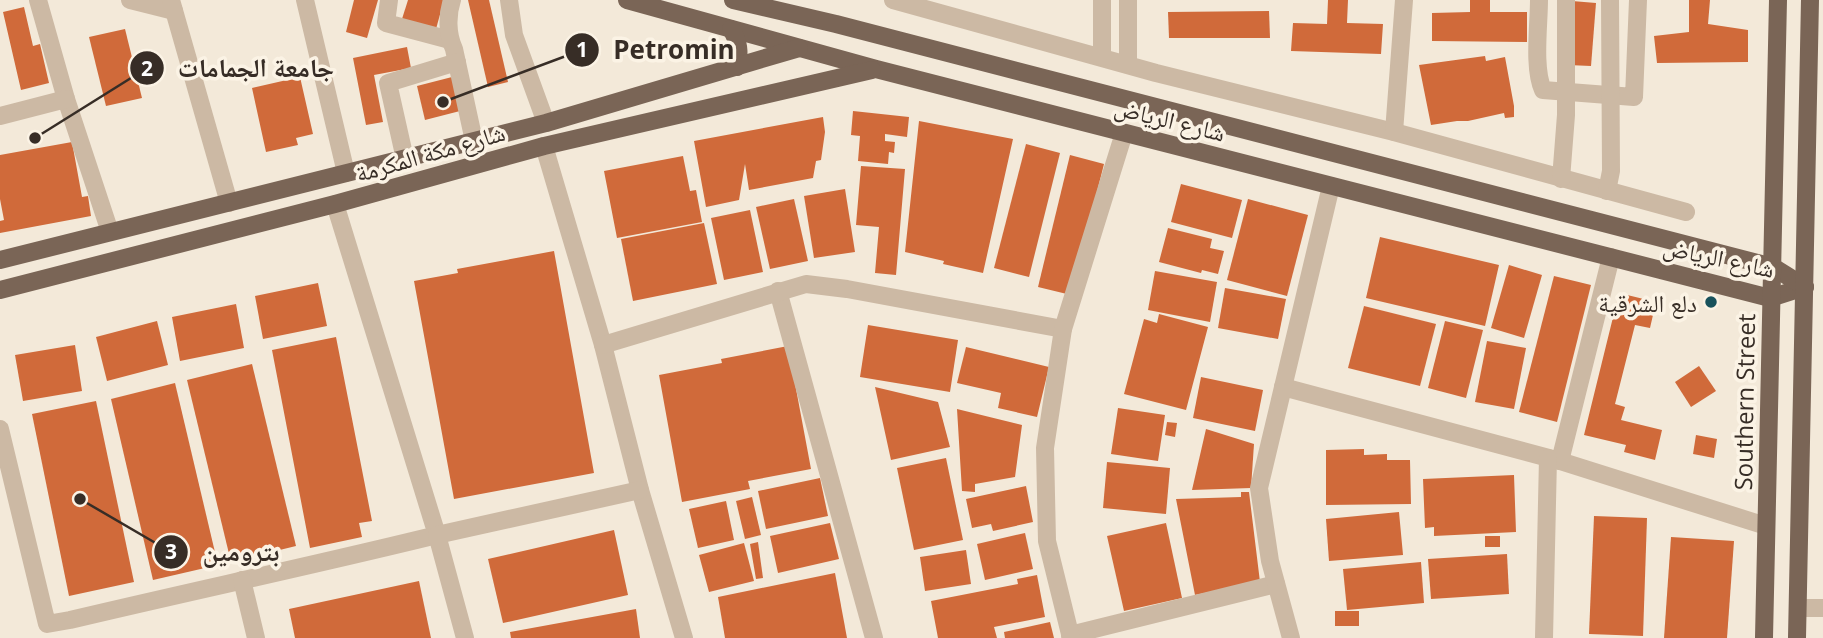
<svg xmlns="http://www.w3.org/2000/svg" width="1823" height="638" viewBox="0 0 1823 638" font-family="'Open Sans','Noto Naskh Arabic',sans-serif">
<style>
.building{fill:#d06a3a}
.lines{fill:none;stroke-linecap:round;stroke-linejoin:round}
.minor{stroke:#ccb9a4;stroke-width:18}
.major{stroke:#7a6556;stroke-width:18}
.poi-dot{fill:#18525c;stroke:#fbf3e5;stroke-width:2.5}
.labels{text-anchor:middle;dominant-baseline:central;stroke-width:7;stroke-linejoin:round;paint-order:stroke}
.street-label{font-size:24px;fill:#372d26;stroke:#fbf3e5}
.poi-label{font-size:24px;fill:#372d26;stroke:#fbf3e5;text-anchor:end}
.leader{fill:none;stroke:#372d26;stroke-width:2.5}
.callout-dot{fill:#372d26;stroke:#fbf3e5;stroke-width:2.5}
.mark-label{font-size:21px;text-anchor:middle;font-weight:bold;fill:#fff}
.callout-label{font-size:26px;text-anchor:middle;font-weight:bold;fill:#372d26;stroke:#fbf3e5;stroke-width:7;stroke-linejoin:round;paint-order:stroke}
</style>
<rect width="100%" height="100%" fill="#f3e9d9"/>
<g class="building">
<polygon points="354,0 378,0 367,38 346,32"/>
<polygon points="408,0 444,0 436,29 402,19"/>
<polygon points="468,0 489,0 508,82 488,87"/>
<polygon points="1328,0 1348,0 1347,23 1383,24 1381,54 1291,51 1293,23 1327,24"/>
<polygon points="1470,0 1490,0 1490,12 1527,12 1527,42 1432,41 1432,13 1470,12"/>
<polygon points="1689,0 1710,0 1708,24 1748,30 1748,62 1657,63 1654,36 1689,32"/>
<polygon points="1572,1 1596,3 1591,66 1568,65"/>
<polygon points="24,7 33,46 40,44 49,83 21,90 3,12"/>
<polygon points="1269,11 1270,38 1169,38 1168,12"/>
<polygon points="125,29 142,98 106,106 89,37"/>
<polygon points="407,47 411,68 374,75 383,122 366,125 353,58"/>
<polygon points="1485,56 1486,61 1505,57 1514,106 1514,117 1505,118 1504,113 1468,121 1457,121 1431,125 1419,65"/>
<polygon points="300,77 313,134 296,138 298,145 266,152 252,88"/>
<polygon points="452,77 460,111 425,120 417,86"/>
<polygon points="853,111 909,117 907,137 885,134 885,141 895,142 894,153 889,152 888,164 858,161 860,136 851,135"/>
<polygon points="823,117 825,132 821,160 816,161 813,178 749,190 745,164 739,200 706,207 694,141"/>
<polygon points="919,121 1013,139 983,273 943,264 944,261 905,252"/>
<polygon points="72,142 82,197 88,196 91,216 0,233 0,221 4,220 0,199 0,155"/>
<polygon points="1026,144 1060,153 1029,277 994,268"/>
<polygon points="1070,155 1104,164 1071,295 1038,287"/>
<polygon points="683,156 690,191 696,190 702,222 617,238 604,171"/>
<polygon points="861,166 905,169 896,275 875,273 879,227 856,225"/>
<polygon points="1181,184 1242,200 1232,238 1171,222"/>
<polygon points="845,189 855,252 814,258 804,196"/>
<polygon points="794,199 808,261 770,269 756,207"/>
<polygon points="1248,199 1308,215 1287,296 1227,280"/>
<polygon points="750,210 763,272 724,280 711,218"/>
<polygon points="704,223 717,284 633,301 621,239"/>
<polygon points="1168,228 1212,239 1210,248 1224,251 1218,274 1202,270 1201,273 1159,262"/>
<polygon points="1380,237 1499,265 1485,326 1366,298"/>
<polygon points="554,251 594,473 454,499 414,281 458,273 457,269"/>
<polygon points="1509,265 1542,275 1524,338 1491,328"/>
<polygon points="1155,271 1217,282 1210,322 1148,310"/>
<polygon points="1554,276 1591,285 1557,422 1519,412"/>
<polygon points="318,283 327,326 263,339 255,296"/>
<polygon points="1225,288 1286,299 1278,339 1218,328"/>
<polygon points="1619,293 1656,302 1650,328 1635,325 1615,404 1625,407 1621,420 1662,430 1655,460 1624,452 1626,445 1584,435"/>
<polygon points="236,304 244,348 180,361 172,317"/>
<polygon points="1364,306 1436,324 1420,386 1348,368"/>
<polygon points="1159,314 1208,327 1186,410 1124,394 1144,319 1157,323"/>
<polygon points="157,321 168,365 107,381 96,337"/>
<polygon points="1445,321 1483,330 1466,398 1428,388"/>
<polygon points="868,325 958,340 950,392 860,377"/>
<polygon points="336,337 372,521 359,523 362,537 310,548 272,350"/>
<polygon points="1487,341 1526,348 1514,409 1475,402"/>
<polygon points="75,345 82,391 23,401 15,355"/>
<polygon points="788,346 811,469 748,481 750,489 682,502 659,375 722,363 721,359"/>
<polygon points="966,347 1049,367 1037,417 998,408 1001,393 957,383"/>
<polygon points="252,364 296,546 231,562 187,380"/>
<polygon points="1699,366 1716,391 1691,407 1675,382"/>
<polygon points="1201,377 1263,390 1255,431 1193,418"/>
<polygon points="175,383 218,565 153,580 111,399"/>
<polygon points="875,387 938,402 950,447 891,460"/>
<polygon points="96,401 134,582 69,596 32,414"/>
<polygon points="1118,408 1165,415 1158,461 1111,454"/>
<polygon points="957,409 1022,425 1015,477 975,484 975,492 962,491"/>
<polygon points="1167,422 1177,423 1175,437 1165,435"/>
<polygon points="1206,429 1254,444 1251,488 1192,490"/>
<polygon points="1696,435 1717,439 1714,458 1693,454"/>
<polygon points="1364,449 1364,455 1387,454 1387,460 1410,460 1411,504 1326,505 1326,450"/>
<polygon points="946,458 963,540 914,550 897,468"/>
<polygon points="1107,462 1170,468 1166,514 1103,508"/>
<polygon points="1514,475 1516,532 1434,536 1434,527 1425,528 1423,479"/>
<polygon points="820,478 828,516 766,529 758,491"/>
<polygon points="1026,486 1033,522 993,531 991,524 972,528 966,499"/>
<polygon points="1241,492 1249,492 1260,582 1195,595 1176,499 1241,497"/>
<polygon points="752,497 761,535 745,539 736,501"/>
<polygon points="726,501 734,540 698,548 689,509"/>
<polygon points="1399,512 1403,555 1329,561 1326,519"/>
<polygon points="1594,516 1647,518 1643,636 1589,634"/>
<polygon points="830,523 839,559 778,573 770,536"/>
<polygon points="1166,523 1182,598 1124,611 1107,536"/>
<polygon points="614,530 628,595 503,623 488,559"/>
<polygon points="1025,533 1033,569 985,580 977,544"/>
<rect x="1485" y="536" width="15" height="11"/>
<polygon points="1671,537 1734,541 1727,638 1664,638"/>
<polygon points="758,542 763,578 756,579 750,544"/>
<polygon points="744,543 754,581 709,592 699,555"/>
<polygon points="966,550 971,584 925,591 920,557"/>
<polygon points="1507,554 1509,594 1431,599 1428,559"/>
<polygon points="1421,562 1424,603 1347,610 1343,569"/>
<polygon points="835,573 847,638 725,638 718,597"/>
<polygon points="1037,575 1045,617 994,627 997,638 938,638 931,601 1018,584 1017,579"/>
<polygon points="419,581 431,638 295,638 289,609"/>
<polygon points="636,609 640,638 511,638 510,632"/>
<rect x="1335" y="611" width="24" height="15"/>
<polygon points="1050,622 1054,638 1005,638 1004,632"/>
</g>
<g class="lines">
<g class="minor">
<polyline points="38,0 66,99 110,232"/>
<polyline points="130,0 174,11"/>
<polyline points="171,0 229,203"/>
<polyline points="305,0 346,173"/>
<polyline points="389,0 386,23 450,40"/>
<path d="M 452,0 C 447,15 447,34 454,49 L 474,141"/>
<polyline points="509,0 514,35 546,123"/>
<polyline points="893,0 1156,73 1394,132 1686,212"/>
<path d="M 1539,0 C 1539,25 1533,68 1543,90 L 1634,97 L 1638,0"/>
<polyline points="1102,57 1102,0"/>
<polyline points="1128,64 1128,0"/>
<polyline points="0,116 66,99"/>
<polyline points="1394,132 1404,0"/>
<polyline points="544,146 603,345 640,490 684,638"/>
<polyline points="405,159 388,83 457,62"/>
<polyline points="1561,179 1566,115 1566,0"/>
<polyline points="1607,191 1611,171 1610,0"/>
<polyline points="778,291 874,638"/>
<polyline points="603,345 806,284 847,289 1063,329"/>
<polyline points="1283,387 1560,461 1766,526"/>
<path d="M 0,429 L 47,624 L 70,620 C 192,591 315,565 437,535 L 335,204"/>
<polyline points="1560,461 1611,257"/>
<polyline points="242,580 256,638"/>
<polyline points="1798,608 1823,608"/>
<polyline points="1070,635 1276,584"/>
<polyline points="465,638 437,535 640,490"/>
<polyline points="1071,638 1047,541 1045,448 1063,329 1124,133"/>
<polyline points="1291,638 1270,561 1259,488 1331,186"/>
<polyline points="1544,638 1548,458"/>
</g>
<g class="major">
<polyline points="627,0 876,69 1770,298 1805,287"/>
<polyline points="733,0 836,24 1773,267 1805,287"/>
<path d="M 731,29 C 739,42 740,52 737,67"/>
<polyline points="0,260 546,123 799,48"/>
<polyline points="0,290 335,204 544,146 872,70"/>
<polyline points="1764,638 1778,0"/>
<polyline points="1797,638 1810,0"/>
</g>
</g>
<circle class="poi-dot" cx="1711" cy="302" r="7"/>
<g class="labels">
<g class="street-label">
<text transform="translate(1170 119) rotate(14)">شارع الرياض</text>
<text transform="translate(430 152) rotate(-16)">شارع مكة المكرمة</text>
<text transform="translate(1719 257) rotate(12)">شارع الرياض</text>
<text transform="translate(1744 402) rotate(-89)">Southern Street</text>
</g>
<g class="poi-label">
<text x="1697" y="302">دلع الشرقية</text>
</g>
</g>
<path class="leader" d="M443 102L582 50M35 138L147 68M80 499L171 552"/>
<g class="callout-dot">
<circle cx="443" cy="102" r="7"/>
<circle cx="35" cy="138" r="7"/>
<circle cx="80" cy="499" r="7"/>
<circle cx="582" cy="50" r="18"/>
<circle cx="147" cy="68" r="18"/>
<circle cx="171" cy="552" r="18"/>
</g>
<g class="mark-label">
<text x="582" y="57">1</text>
<text x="147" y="76">2</text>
<text x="171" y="559">3</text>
</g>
<g class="callout-label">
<text x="674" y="59">Petromin</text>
<text x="256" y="77">جامعة الجمامات</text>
<text x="241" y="561">بترومين</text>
</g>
</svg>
